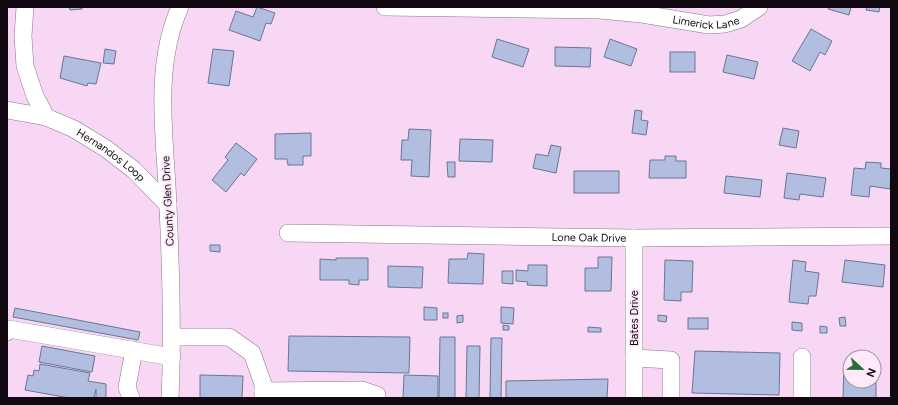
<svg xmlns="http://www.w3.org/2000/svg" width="898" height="405" viewBox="0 0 898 405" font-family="Figtree,sans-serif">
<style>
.building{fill:#b2bee0;stroke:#6a7594}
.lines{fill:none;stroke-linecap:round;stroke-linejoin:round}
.minor-casing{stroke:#8f738c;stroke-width:18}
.minor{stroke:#fff;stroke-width:17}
.labels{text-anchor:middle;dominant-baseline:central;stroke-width:4;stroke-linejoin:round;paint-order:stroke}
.street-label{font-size:11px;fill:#120811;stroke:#fde9fa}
</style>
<rect width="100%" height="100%" fill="#f7d7f3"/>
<g class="building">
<polygon points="69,7 82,7 82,9 70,10"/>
<polygon points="257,7 275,13 271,24 266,23 260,41 229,30 236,11 253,17"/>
<polygon points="829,7 851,7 849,15 828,9"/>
<polygon points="867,7 880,7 879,12 866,10"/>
<polygon points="811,29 832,41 825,55 820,52 810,71 792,61"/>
<polygon points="497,39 529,49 523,67 492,57"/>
<polygon points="610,39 637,49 631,66 604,57"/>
<polygon points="555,47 591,48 590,67 555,66"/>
<polygon points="105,49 116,51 114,64 103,63"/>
<polygon points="213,49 234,51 229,86 208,83"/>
<rect x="670" y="52" width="25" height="20"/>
<polygon points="727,55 758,62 754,79 723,72"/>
<polygon points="64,56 101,63 96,84 88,83 87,86 60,78"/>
<polygon points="635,110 642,111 641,120 648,121 646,135 632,133"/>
<polygon points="783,128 799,131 796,148 779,145"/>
<polygon points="409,129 431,130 429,177 411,176 412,160 401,160 402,140 408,140"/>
<polygon points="311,133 311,156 303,156 303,165 288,165 287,159 275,159 275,134"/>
<polygon points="460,139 493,140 492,162 459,161"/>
<polygon points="236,143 257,159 244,176 241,173 226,192 212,180 228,160 225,157"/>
<polygon points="551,145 561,147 556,173 533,168 536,154 548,156"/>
<polygon points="665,156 676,156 676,161 686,161 686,178 649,178 650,160 665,160"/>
<polygon points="447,162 455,162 455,177 448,177"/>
<polygon points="866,162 881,163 881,168 891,169 890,189 870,186 869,197 851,195 854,168 865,169"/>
<rect x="574" y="171" width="45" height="22"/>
<polygon points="787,173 826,178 823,197 800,194 799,200 784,198"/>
<polygon points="726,176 762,180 760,197 724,193"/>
<polygon points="210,245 220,245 220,252 210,251"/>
<polygon points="468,253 484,254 483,284 448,283 449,259 467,259"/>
<polygon points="598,257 612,257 611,291 585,291 585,268 598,268"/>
<polygon points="336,258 368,258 368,280 359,280 359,285 349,284 349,280 320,280 320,259 336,260"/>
<polygon points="665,260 693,261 692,292 681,292 681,301 664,300"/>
<polygon points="793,260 806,262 805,271 819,273 816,296 809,296 808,304 789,302"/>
<polygon points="845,260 885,265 883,287 842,282"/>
<polygon points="528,265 547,265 547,286 527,285 528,282 516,281 516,270 528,271"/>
<polygon points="388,266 423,267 422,288 388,287"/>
<polygon points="502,271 513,271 513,284 502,283"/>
<polygon points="424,307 437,308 437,320 424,320"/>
<polygon points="501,307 514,308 513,324 501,323"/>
<polygon points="15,308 140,332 138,340 13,317"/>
<rect x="443" y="313" width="5" height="5"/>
<polygon points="463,315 463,322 457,323 457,316"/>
<polygon points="658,315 667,316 666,322 658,321"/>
<polygon points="845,317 846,326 840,326 839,318"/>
<rect x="688" y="318" width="20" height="11"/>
<polygon points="792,322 802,323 802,331 792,330"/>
<polygon points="503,325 509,326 509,330 503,330"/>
<polygon points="820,326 827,327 827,333 820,333"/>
<polygon points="588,327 601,328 601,332 588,332"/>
<polygon points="289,336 410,337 409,373 288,371"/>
<polygon points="440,337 455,337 455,398 439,398"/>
<polygon points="491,338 502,338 501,398 490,398"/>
<polygon points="42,346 95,356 92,372 39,362"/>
<polygon points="467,346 480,346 479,398 466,398"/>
<polygon points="695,351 780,353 779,395 692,393"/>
<polygon points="40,364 90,373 88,381 106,384 106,398 96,398 96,389 94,398 69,398 25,390 28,375 33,376 34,370 39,371"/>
<polygon points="844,364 850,364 850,381 874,381 874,365 876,366 876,398 843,398"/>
<polygon points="200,375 243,376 242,398 200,398"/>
<polygon points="404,375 438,376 438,398 403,398"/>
<polygon points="608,379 607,398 506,398 506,381"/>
</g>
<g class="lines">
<g class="minor-casing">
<g id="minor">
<path id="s1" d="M 25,7 L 23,36 L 25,66 L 35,96 L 46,117 L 74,129 L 105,148 L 134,170 L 168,205"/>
<path id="s2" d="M 385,7 L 600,10 L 642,14 L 709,25 L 725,24 L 741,19 L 759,7"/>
<polyline points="7,110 46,117"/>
<path id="s3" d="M 288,233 L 634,238 L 891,236"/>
<polyline points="7,332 9,329 172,357"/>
<polyline points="171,337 229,337 252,353 263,384 263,398"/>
<polyline points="634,358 671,360 671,398"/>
<polyline points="263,391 362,390 377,395 377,398"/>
<polyline points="131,398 127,387 134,350"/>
<path d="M 170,398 C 173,334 171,271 168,207 C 166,142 152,69 180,7"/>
<polyline points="634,398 634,238"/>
<polyline points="802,398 802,357"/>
</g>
</g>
<use href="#minor" class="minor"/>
</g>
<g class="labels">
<g class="street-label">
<text stroke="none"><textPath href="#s2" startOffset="322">Limerick Lane</textPath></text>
<text stroke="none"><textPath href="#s1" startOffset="190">Hernandos Loop</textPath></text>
<text transform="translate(168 201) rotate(-93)">County Glen Drive</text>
<text stroke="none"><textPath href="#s3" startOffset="301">Lone Oak Drive</textPath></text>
<text transform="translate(634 318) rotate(-90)">Bates Drive</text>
</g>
</g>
<rect width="898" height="405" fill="none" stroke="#120811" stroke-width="16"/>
<g transform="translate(862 369) rotate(112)"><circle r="19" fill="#fde9fa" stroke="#9f8f9d"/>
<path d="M0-3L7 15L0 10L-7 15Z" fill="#266e3b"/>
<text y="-6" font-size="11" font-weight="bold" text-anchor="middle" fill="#120811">N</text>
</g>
</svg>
